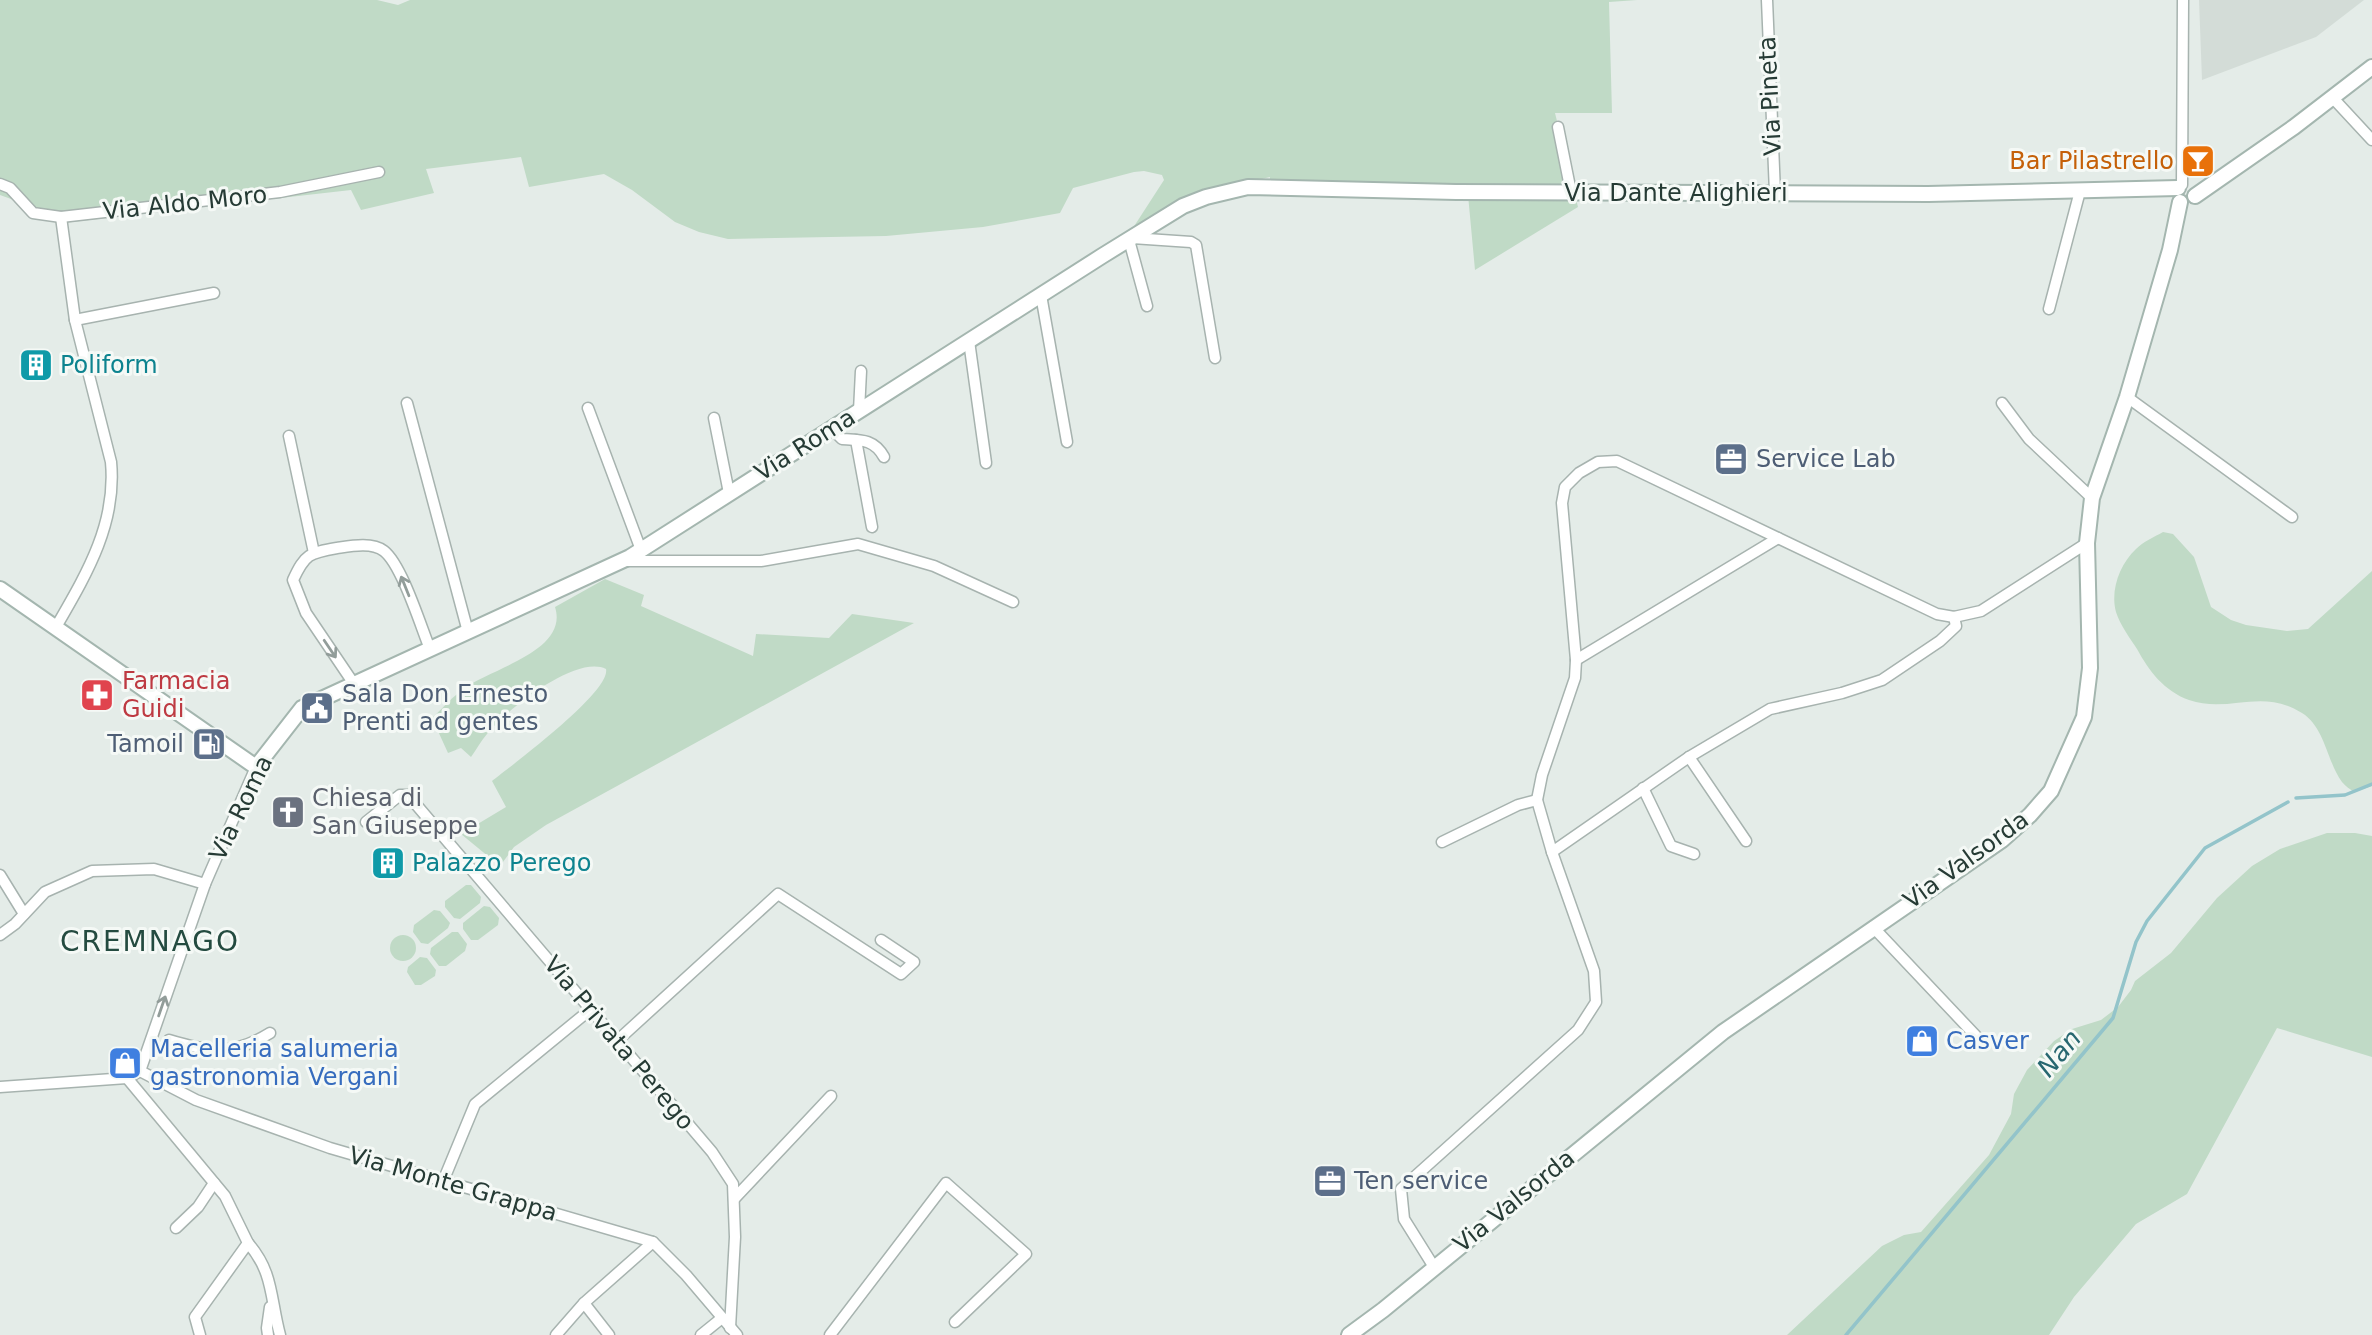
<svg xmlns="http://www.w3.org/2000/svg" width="2372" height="1335" viewBox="0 0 2372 1335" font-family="'DejaVu Sans',sans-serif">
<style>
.built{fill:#d3dcd7}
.green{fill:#c0dac6}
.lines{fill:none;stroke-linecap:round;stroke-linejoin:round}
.stream{stroke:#93c4ca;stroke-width:3.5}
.street-casing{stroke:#a7b3af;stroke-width:13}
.secondary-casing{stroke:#a4b6af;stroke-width:18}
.street{stroke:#fff;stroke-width:10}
.secondary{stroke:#fff;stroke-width:14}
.oneway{stroke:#929d9a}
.labels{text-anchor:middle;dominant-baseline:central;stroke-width:6;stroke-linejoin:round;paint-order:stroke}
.street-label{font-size:24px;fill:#263b35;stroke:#f5f9f6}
.food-label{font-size:24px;fill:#c56008;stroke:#f5f9f6;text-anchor:end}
.culture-label{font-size:24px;fill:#0d838f;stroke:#f5f9f6;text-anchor:start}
.service-label{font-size:24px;fill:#4e5e75;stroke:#f5f9f6;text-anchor:start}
.health-label{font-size:24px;fill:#be3a42;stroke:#f5f9f6;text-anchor:start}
.worship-label{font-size:24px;fill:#5b616d;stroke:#f5f9f6;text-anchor:start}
.shop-label{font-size:24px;fill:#366cbe;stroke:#f5f9f6;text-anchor:start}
.water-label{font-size:26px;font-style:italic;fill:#276770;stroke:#f5f9f6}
.quarter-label{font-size:28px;letter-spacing:2px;fill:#244b40;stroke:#f5f9f6}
</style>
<rect width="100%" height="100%" fill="#e4ece8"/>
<polygon class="built" points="2199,0 2364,0 2316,37 2202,80"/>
<g class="green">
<polygon points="0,0 377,0 398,5 410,0 1637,0 1609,2 1612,113 1555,113 1578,207 1475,270 1467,184 1270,185 1270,177 1216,190 1131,231 1164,180 1162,175 1144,171 1134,172 1073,188 1060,213 983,227 886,236 728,239 699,232 675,222 632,190 604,174 529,187 521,157 426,169 434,193 361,210 351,190 63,223 22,203 0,195"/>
<path d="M 2163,532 L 2173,534 L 2194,557 L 2211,607 L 2231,620 L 2246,625 L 2287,631 L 2308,629 L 2372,571 L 2372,786 L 2354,792 C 2350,789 2345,786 2342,782 C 2327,762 2325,727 2302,713 C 2261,687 2229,714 2189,700 C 2164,691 2149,671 2137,649 C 2130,638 2120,625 2116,612 C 2110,590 2120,564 2136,549 C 2143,542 2154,537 2163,532 Z"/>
<path d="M 605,579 L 644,595 L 641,606 L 753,656 L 756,634 L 829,638 L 852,614 L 914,623 L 546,825 L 514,847 L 500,866 L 461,834 L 506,807 L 492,781 C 512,765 611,692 606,669 C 576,654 505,711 487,734 C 481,741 476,750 471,757 L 461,748 L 448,753 L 432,718 C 443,708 453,696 465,688 C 492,668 569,651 555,607 Z"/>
<polygon points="2327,833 2355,833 2372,836 2372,1057 2277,1028 2187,1194 2136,1224 2074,1297 2049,1335 1787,1335 1882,1246 1904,1235 1921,1232 1989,1155 2011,1114 2014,1094 2027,1070 2054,1041 2072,1029 2101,1020 2118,1007 2131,990 2135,981 2171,953 2217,898 2252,866 2280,849"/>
<polygon points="466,885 471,885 481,897 480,903 460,919 454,918 445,907 445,901"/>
<polygon points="484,906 490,907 499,918 498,925 478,940 471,940 463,929 463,923"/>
<polygon points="434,910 440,911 450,923 448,928 428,944 421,943 413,932 414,925"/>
<polygon points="452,932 458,932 467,944 465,951 446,966 439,966 430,954 431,948"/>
<circle cx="403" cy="948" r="13"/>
<polygon points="420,957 427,958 436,970 435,976 421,985 415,985 407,972 408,967"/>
</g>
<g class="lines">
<g class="stream">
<polyline points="2296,798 2345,795 2372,784"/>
<polyline points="1846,1335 2113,1018 2136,942 2147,921 2205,848 2288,802"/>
</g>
<g class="street-casing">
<g id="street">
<polyline points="1767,0 1775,193"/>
<polyline points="2332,97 2372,140"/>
<polyline points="1558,127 1571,192"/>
<polyline points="0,184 10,188 33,213 61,217 280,192 379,172"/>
<polyline points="2182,185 2183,0"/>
<polyline points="1132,238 1191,242 1196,245 1215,358"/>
<polyline points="1129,240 1147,306"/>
<polyline points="1041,295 1067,442"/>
<polyline points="2049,309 2080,191"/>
<polyline points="75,320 214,293"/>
<polyline points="969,341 986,463"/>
<polyline points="2127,397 2292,517"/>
<polyline points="407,403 468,632"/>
<polyline points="2002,403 2029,439 2092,498"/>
<polyline points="588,408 641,550"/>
<polyline points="859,411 861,371"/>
<polyline points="714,418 729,493"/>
<path d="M 831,428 L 842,439 C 861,440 874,439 884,457"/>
<polyline points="289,436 314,553"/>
<polyline points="856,440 872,527"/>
<polyline points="625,561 761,561 858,544 934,566 1013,602"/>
<path d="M 56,627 C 86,575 117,524 111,462 L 75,320 L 61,217"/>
<polyline points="1576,660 1778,538"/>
<path d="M 354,684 L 306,613 L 293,580 C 305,554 309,553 337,548 C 351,546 372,542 384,551 C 402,565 421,627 430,649"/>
<polyline points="1689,757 1746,841"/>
<polyline points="1643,788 1671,846 1694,854"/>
<polyline points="366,822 400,795 408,795 712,1152 733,1184 735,1237 730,1328"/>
<polyline points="1442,842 1518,805 1537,800"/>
<polyline points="1552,852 1689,757 1770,709 1842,693 1882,680 1940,641 1956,626 1954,617 1981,611 2087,543"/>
<polyline points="0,875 24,914"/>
<polyline points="1873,927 1976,1036"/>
<polyline points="0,935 15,924 45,892 92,871 154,869 205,884"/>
<path d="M 169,1040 C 208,1052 233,1056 270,1033"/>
<polyline points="618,1040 778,894 901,974 914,962 881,940"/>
<polyline points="140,1071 196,1100 330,1148 653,1242 686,1275 737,1335"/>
<polyline points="140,1071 205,884 256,767"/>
<polyline points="127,1078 225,1196 248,1243 195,1317 200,1335"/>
<polyline points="0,1087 127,1078 140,1071"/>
<polyline points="444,1179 475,1104 591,1009"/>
<polyline points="734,1199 831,1096"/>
<polyline points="176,1228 198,1207 214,1183"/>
<path d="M 248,1243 C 274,1273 270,1298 280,1335"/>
<polyline points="1434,1267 1404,1219 1401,1189 1578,1030 1596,1002 1594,971 1552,852 1537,800 1542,775 1575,678 1576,660 1562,503 1565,487 1579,473 1598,462 1617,461 1937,614 1954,617"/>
<polyline points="268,1335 267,1328 270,1307"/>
<polyline points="556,1335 584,1303"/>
<polyline points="609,1335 584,1303 653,1242"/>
<polyline points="701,1335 722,1318"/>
<polyline points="830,1335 946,1183 1026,1254 955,1322"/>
</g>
</g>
<g class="secondary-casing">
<g id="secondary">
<polyline points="2195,196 2294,127 2372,67"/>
<polyline points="0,589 256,767 302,708 630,557 1102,256 1183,206 1206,197 1248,187 1456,192 1928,194 2178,188"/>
<polyline points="1349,1335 1383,1310 1723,1032 2002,840 2030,815 2051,791 2084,717 2090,668 2087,543 2092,498 2127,397 2170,250 2180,202"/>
</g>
</g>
<use href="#street" class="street"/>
<use href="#secondary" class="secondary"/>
</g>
<defs><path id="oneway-shaft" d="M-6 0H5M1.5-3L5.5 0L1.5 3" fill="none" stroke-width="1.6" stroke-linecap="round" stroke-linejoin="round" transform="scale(1.75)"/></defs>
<g class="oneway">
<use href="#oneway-shaft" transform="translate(405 586) rotate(-112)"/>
<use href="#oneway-shaft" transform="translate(330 649) rotate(56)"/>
<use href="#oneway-shaft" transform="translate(162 1006) rotate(-71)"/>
</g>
<defs>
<g id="bar-square" transform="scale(1.75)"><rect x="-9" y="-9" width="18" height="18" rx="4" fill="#e8710a" stroke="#f5f9f6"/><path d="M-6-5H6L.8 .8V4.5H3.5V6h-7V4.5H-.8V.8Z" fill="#fff"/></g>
<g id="building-square" transform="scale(1.75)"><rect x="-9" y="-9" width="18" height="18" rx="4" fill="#0f9aa8" stroke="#f5f9f6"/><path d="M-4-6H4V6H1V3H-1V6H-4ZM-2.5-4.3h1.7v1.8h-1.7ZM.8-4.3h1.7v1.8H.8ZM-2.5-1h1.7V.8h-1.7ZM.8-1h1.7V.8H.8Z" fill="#fff"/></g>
<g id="office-square" transform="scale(1.75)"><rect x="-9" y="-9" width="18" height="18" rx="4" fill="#5c6f8a" stroke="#f5f9f6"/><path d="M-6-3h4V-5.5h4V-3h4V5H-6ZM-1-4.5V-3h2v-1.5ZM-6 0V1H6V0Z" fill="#fff"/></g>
<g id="pharmacy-square" transform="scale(1.75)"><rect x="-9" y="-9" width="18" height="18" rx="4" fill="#e0444e" stroke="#f5f9f6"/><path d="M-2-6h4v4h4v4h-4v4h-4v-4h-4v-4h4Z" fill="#fff"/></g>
<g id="civic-square" transform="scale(1.75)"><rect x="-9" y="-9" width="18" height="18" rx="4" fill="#5c6f8a" stroke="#f5f9f6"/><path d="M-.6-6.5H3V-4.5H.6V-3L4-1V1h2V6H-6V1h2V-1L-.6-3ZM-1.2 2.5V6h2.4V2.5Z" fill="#fff"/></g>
<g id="fuel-square" transform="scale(1.75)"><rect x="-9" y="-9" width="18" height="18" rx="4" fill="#5c6f8a" stroke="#f5f9f6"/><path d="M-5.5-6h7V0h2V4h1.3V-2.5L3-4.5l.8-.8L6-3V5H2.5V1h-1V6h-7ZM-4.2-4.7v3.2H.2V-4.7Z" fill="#fff"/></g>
<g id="church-square" transform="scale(1.75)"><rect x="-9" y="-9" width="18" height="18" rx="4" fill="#6b7280" stroke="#f5f9f6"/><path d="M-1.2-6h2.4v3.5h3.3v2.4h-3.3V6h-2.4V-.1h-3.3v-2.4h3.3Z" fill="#fff"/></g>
<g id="shop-square" transform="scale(1.75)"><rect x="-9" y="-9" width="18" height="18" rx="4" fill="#3f7fe0" stroke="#f5f9f6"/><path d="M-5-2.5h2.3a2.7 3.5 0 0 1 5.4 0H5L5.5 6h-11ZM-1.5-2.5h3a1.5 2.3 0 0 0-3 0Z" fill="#fff"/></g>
</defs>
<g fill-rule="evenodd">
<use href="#bar-square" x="2198" y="161"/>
<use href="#building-square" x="36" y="365"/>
<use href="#office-square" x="1731" y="459"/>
<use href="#pharmacy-square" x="97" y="695"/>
<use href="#civic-square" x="317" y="708"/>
<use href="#fuel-square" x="209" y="744"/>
<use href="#church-square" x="288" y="812"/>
<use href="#building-square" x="388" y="863"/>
<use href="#shop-square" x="1922" y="1041"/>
<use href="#shop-square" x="125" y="1063"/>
<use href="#office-square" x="1330" y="1181"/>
</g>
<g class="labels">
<g class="street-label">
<text transform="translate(1770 96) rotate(-93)">Via Pineta</text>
<text x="1676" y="193">Via Dante Alighieri</text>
<text transform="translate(185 203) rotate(-6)">Via Aldo Moro</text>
<text transform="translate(805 445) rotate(-32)">Via Roma</text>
<text transform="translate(241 808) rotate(-64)">Via Roma</text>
<text transform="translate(1966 860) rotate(-36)">Via Valsorda</text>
<text transform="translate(619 1043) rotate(50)">Via Privata Perego</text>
<text transform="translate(453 1184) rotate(16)">Via Monte Grappa</text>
<text transform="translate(1514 1201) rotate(-39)">Via Valsorda</text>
</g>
<g class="food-label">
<text x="2174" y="161">Bar Pilastrello</text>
</g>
<g class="culture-label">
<text x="60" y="365">Poliform</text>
<text x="412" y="863">Palazzo Perego</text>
</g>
<g class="service-label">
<text x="1756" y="459">Service Lab</text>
<text x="342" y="694">Sala Don Ernesto<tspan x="342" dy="28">Prenti ad gentes</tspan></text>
<text x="184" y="744" text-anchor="end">Tamoil</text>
<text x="1354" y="1181">Ten service</text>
</g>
<g class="health-label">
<text x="122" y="681">Farmacia<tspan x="122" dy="28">Guidi</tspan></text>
</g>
<g class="worship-label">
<text x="312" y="798">Chiesa di<tspan x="312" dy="28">San Giuseppe</tspan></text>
</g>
<g class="shop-label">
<text x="1946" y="1041">Casver</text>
<text x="150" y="1049">Macelleria salumeria<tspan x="150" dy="28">gastronomia Vergani</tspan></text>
</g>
<g class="water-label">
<text transform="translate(2059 1053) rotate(-50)">Nan</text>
</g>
<g class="quarter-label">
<text x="150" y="941">CREMNAGO</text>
</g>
</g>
</svg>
